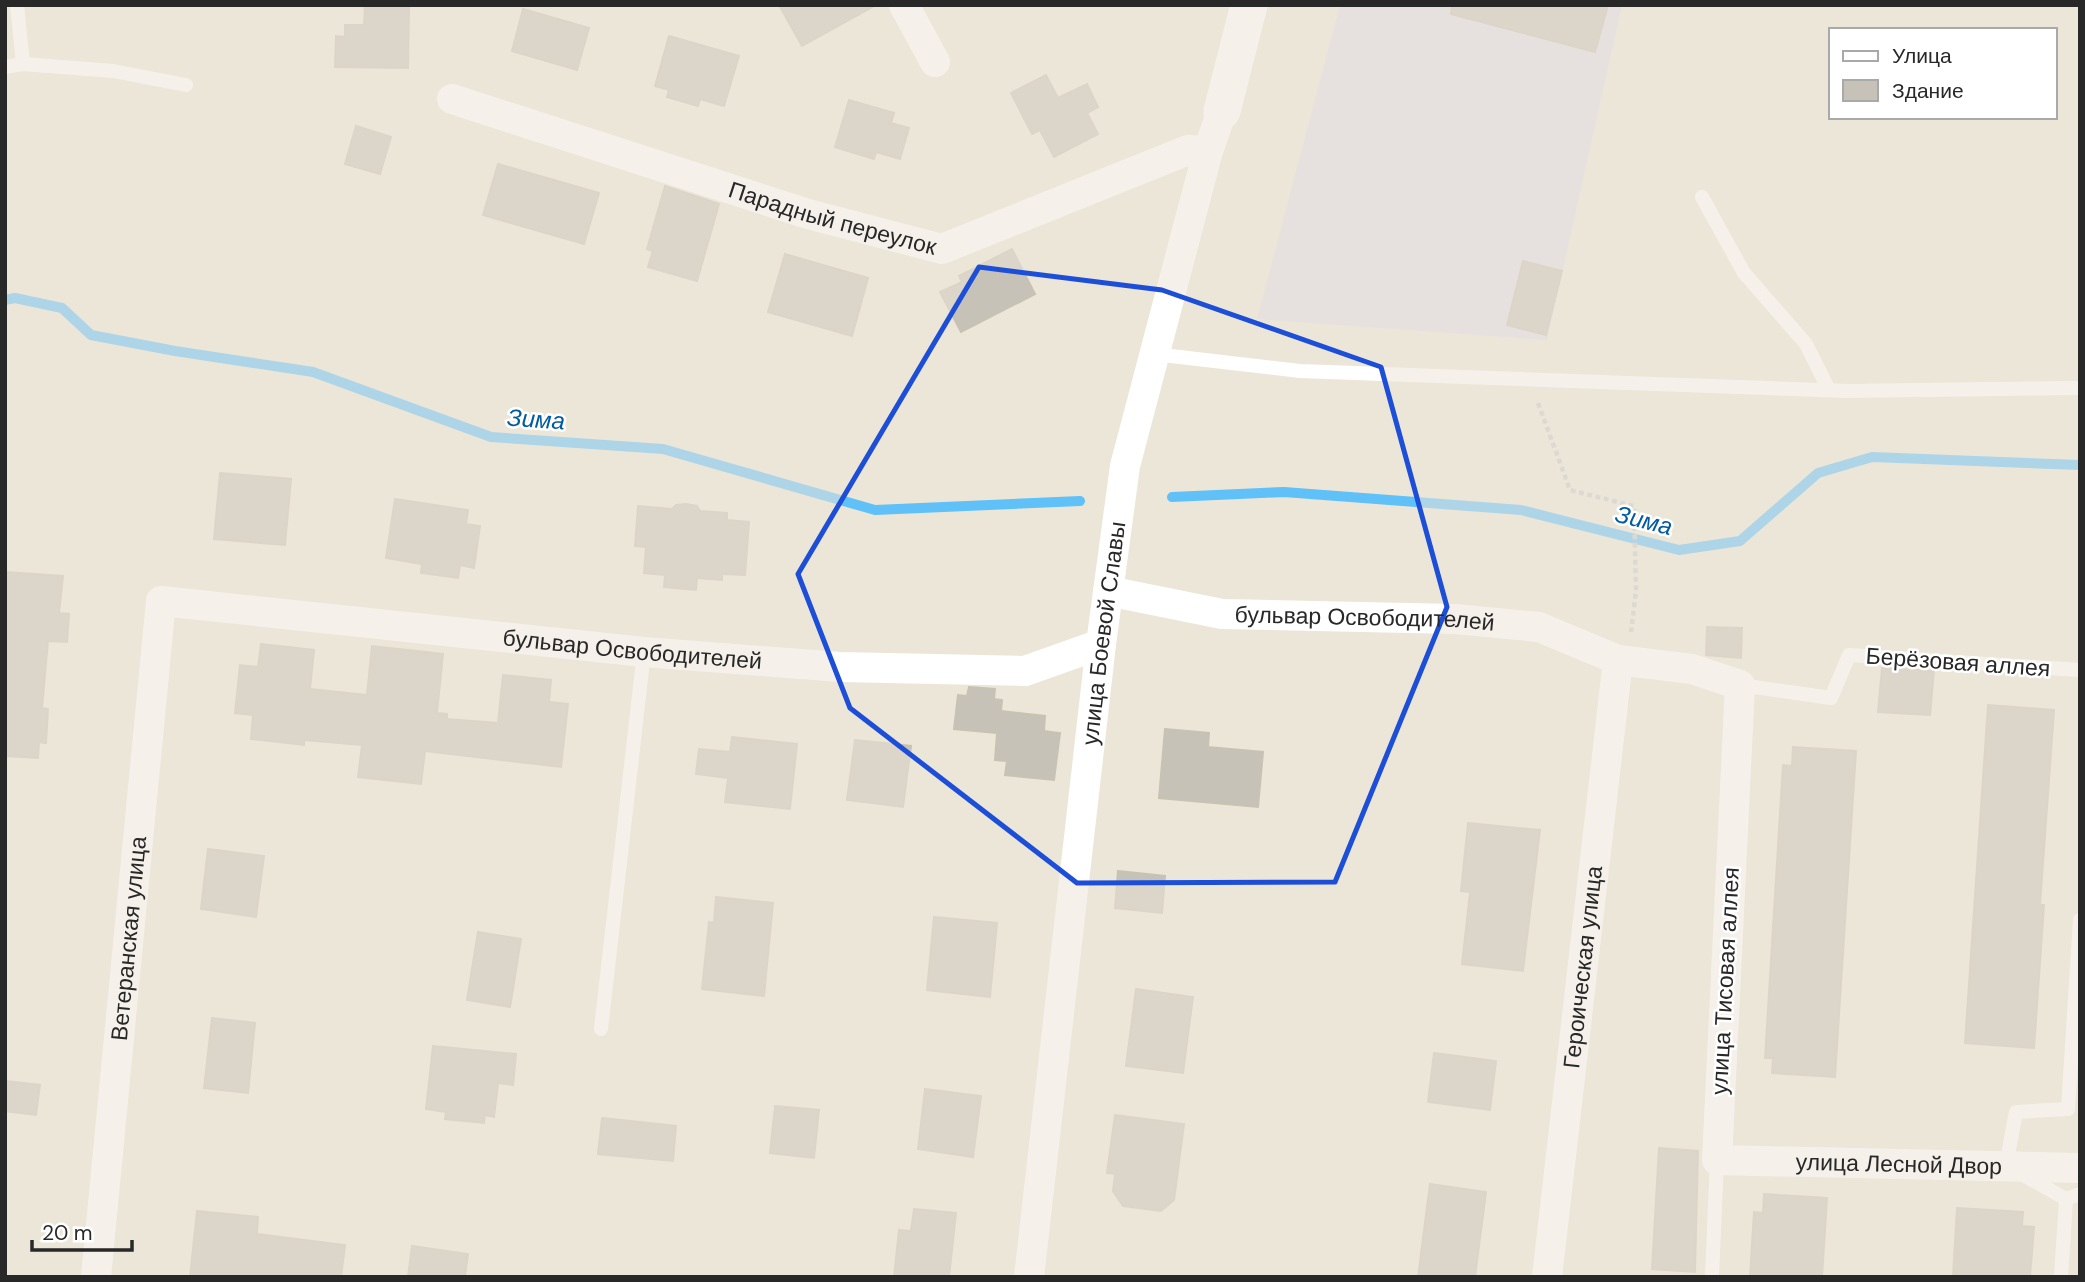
<svg xmlns="http://www.w3.org/2000/svg" width="2085" height="1282" viewBox="0 0 2085 1282" font-family="'DM Sans',sans-serif">
<style>
.industrial{fill:#dddae4}
.lines{fill:none;stroke-linecap:round;stroke-linejoin:round}
.stream{stroke:#60c1f9;stroke-width:10}
.building{fill:#c7c2b8;stroke:#c7c2b2;stroke-width:2}
.path{stroke:#cbcbcb;stroke-width:4.5;stroke-dasharray:5 3.5;stroke-linecap:butt}
.service{stroke:#fff;stroke-width:14}
.minor{stroke:#fff;stroke-width:30}
.tertiary{stroke:#fff;stroke-width:37}
.marked{fill:none;stroke:#1d4ed8;stroke-width:5;stroke-linejoin:round}
.labels{text-anchor:middle;dominant-baseline:central;stroke-width:5;stroke-linejoin:round;paint-order:stroke}
.street-label{font-size:23px;fill:#282828;stroke:#fff}
.water-label{font-size:24px;font-style:italic;fill:#015ba3;stroke:#fff}
</style>
<rect width="100%" height="100%" fill="#ece6d8"/>
<polygon class="industrial" points="1340,5 1622,5 1547,340 1257,319"/>
<g class="lines">
<g class="stream">
<polyline points="5,300 15,298 62,308 91,335 175,351 313,372 491,437 663,449 875,510 1080,501"/>
<polyline points="1172,497 1284,492 1521,510 1679,550 1740,541 1818,473 1872,457 2080,465"/>
</g>
</g>
<g class="building">
<polygon points="365,5 409,6 408,68 335,67 336,36 345,37 345,25 364,25"/>
<polygon points="779,5 876,5 802,46"/>
<polygon points="1452,5 1608,5 1595,52 1451,14"/>
<polygon points="523,9 589,28 577,70 512,51"/>
<polygon points="669,36 739,56 724,106 700,99 698,106 667,97 669,90 655,86"/>
<polygon points="1046,75 1058,98 1087,84 1098,107 1087,113 1098,134 1054,157 1040,130 1032,134 1011,93"/>
<polygon points="849,100 894,113 891,123 909,128 900,159 876,152 874,159 835,147"/>
<polygon points="356,126 391,137 380,174 345,164"/>
<polygon points="498,164 599,193 584,244 483,215"/>
<polygon points="665,186 719,204 697,281 648,267 653,251 647,249"/>
<polygon points="1012,249 1035,294 961,332 940,292 962,282 959,276"/>
<polygon points="785,254 868,278 852,336 768,312"/>
<polygon points="1523,261 1562,271 1546,335 1507,325"/>
<polygon points="220,473 291,479 285,545 214,539"/>
<polygon points="395,499 468,510 466,524 480,526 474,568 460,565 458,578 421,573 422,564 386,558"/>
<polygon points="686,504 697,506 700,511 727,513 727,520 749,522 745,575 722,574 722,580 697,578 696,590 664,587 665,575 644,573 646,547 635,546 638,506 672,509 676,505"/>
<polygon points="5,572 63,576 59,613 69,614 67,642 48,641 42,708 48,709 46,743 39,742 38,758 5,756"/>
<polygon points="1707,627 1742,628 1741,658 1706,655"/>
<polygon points="261,644 314,650 310,689 367,695 372,646 443,654 437,713 447,714 447,719 498,723 503,675 551,680 549,702 568,704 561,767 425,751 421,784 358,777 362,745 304,740 304,745 251,739 253,715 235,713 240,665 258,667"/>
<polygon points="1882,668 1934,671 1930,715 1878,712"/>
<polygon points="969,687 995,689 994,699 1002,700 1001,711 1045,716 1044,731 1060,733 1054,780 1005,775 1007,761 995,760 997,733 954,729 958,695 967,696"/>
<polygon points="1988,705 2054,710 2040,905 2044,905 2034,1048 1965,1043"/>
<polygon points="1165,729 1209,733 1208,747 1263,752 1258,807 1159,798"/>
<polygon points="732,737 797,744 790,809 725,802 728,778 696,774 699,749 730,752"/>
<polygon points="855,740 911,746 903,807 847,800"/>
<polygon points="1793,747 1856,751 1835,1077 1772,1073 1773,1058 1765,1058 1783,765 1792,766"/>
<polygon points="1468,823 1540,830 1523,971 1462,964 1470,892 1461,891"/>
<polygon points="208,849 264,856 256,917 201,909"/>
<polygon points="1118,871 1165,876 1162,913 1115,908"/>
<polygon points="716,897 773,903 764,996 702,989 709,922 714,923"/>
<polygon points="934,917 997,923 990,997 927,990"/>
<polygon points="478,932 521,939 510,1007 467,1000"/>
<polygon points="1136,989 1193,997 1183,1073 1126,1066"/>
<polygon points="212,1018 255,1023 248,1093 204,1088"/>
<polygon points="433,1046 516,1054 513,1085 498,1083 494,1117 485,1115 484,1123 445,1119 446,1112 426,1109"/>
<polygon points="1434,1053 1496,1061 1490,1110 1428,1102"/>
<polygon points="5,1081 40,1085 36,1115 5,1111"/>
<polygon points="925,1089 981,1096 973,1157 918,1149"/>
<polygon points="775,1106 819,1110 814,1158 770,1153"/>
<polygon points="1115,1115 1184,1124 1174,1200 1161,1211 1123,1206 1113,1191 1115,1174 1107,1173"/>
<polygon points="602,1118 676,1126 673,1161 598,1154"/>
<polygon points="1659,1148 1698,1151 1695,1272 1652,1269"/>
<polygon points="1430,1184 1486,1192 1475,1277 1418,1277"/>
<polygon points="1764,1194 1827,1198 1822,1277 1750,1277 1754,1212 1763,1213"/>
<polygon points="1957,1208 2023,1212 2022,1226 2034,1227 2030,1277 1953,1277"/>
<polygon points="914,1209 956,1213 949,1277 894,1277 899,1230 911,1231"/>
<polygon points="197,1211 258,1217 257,1234 345,1245 341,1277 190,1277"/>
<polygon points="412,1246 468,1254 465,1277 408,1277"/>
</g>
<g class="lines">
<polyline class="path" points="1538,403 1570,490 1634,506 1636,591 1631,632"/>
<g class="service">
<polyline points="23,64 113,71 186,85"/>
<polyline points="5,67 23,64 17,5"/>
<polyline points="1702,197 1744,273 1806,344 1829,390"/>
<polyline points="1154,354 1300,371 1847,391 2080,388"/>
<polyline points="1740,685 1831,698 1849,655 2080,670"/>
<polyline points="601,1029 644,652"/>
<polyline points="2066,1199 2080,1194"/>
<polyline points="1712,1277 1717,1160"/>
<polyline points="2061,1277 2066,1199 2006,1165 2016,1112 2068,1109 2080,920"/>
</g>
<g class="minor">
<polyline points="904,5 935,62"/>
<path id="s1" d="M 452,99 L 808,214 L 942,249 L 1188,150 L 1208,151"/>
<path id="s2" d="M 1108,591 L 1222,614 L 1455,619 L 1539,627 L 1618,660 L 1692,669 L 1740,685 L 1717,1160 L 2080,1168"/>
<path id="s3" d="M 96,1277 L 161,601 L 644,652 L 840,667 L 1025,671 L 1101,644"/>
<path id="s4" d="M 1029,1277 L 1101,644 L 1125,466 L 1208,151 L 1222,111"/>
<path id="s5" d="M 1547,1277 L 1618,660"/>
</g>
<polyline class="tertiary" points="1222,111 1249,5"/>
</g>
<path d="M0 0H2085V1282H0ZM 979,267 L 1162,290 L 1381,367 L 1447,607 L 1335,882 L 1077,883 L 850,708 L 798,574 Z" fill="#ece6d8" fill-opacity=".55" fill-rule="evenodd"/>
<path class="marked" d="M 979,267 L 1162,290 L 1381,367 L 1447,607 L 1335,882 L 1077,883 L 850,708 L 798,574 Z"/>
<g class="labels">
<g class="street-label">
<text stroke="none"><textPath href="#s1" startOffset="399">Парадный переулок</textPath></text>
<text stroke="none"><textPath href="#s2" startOffset="259">бульвар Освободителей</textPath></text>
<text stroke="none"><textPath href="#s4" startOffset="648">улица Боевой Славы</textPath></text>
<text stroke="none"><textPath href="#s3" startOffset="1153">бульвар Освободителей</textPath></text>
<text transform="translate(1958 662) rotate(4)">Берёзовая аллея</text>
<text stroke="none"><textPath href="#s3" startOffset="340">Ветеранская улица</textPath></text>
<text stroke="none"><textPath href="#s5" startOffset="312">Героическая улица</textPath></text>
<text transform="translate(1725 981) rotate(-87)">улица Тисовая аллея</text>
<text stroke="none"><textPath href="#s2" startOffset="1302">улица Лесной Двор</textPath></text>
</g>
<g class="water-label">
<text transform="translate(536 419) rotate(4)">Зима</text>
<text transform="translate(1644 520) rotate(14)">Зима</text>
</g>
</g>
<rect width="2085" height="1282" fill="none" stroke="#282828" stroke-width="14"/>
<rect x="1829" y="28" width="228" height="91" fill="#ffffff" stroke="#a9a9a9" stroke-width="2"/>
<rect x="1843" y="51" width="35" height="10" fill="#ffffff" stroke="#a9a9a9" stroke-width="2"/>
<text x="1892" y="63" font-size="21" fill="#282828">Улица</text>
<rect x="1843" y="80" width="35" height="21" fill="#c7c2b8" stroke="#a9a9a9" stroke-width="2"/>
<text x="1892" y="98" font-size="21" fill="#282828">Здание</text>
<path d="M32 1240v10h100v-10" fill="none" stroke="#282828" stroke-width="3.5"/>
<text x="42" y="1240" font-size="21" fill="#282828" stroke="#ffffff" stroke-width="5" paint-order="stroke">20 m</text>
</svg>
